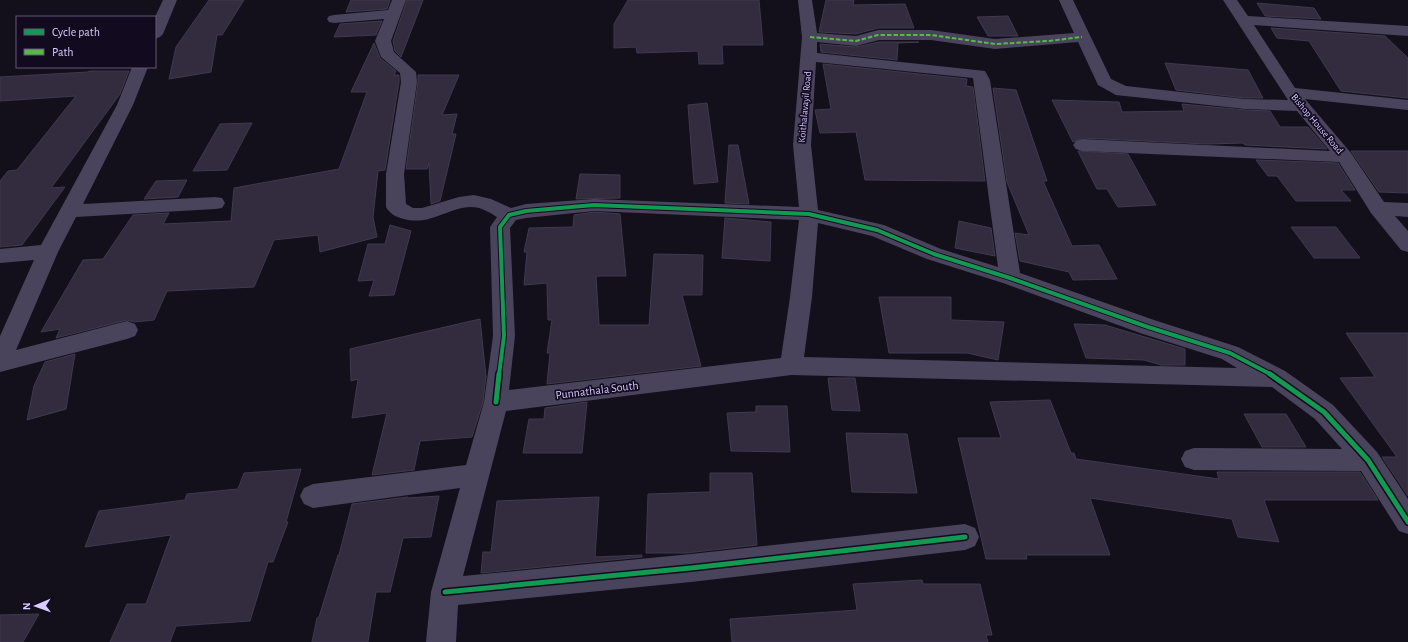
<svg xmlns="http://www.w3.org/2000/svg" width="1408" height="642" viewBox="0 0 1408 642" font-family="'Alegreya Sans',sans-serif">
<style>
.building{fill:#322c3e;stroke:#413950}
.lines{fill:none;stroke-linecap:round;stroke-linejoin:round}
.street{fill:#49445c;fill-rule:evenodd}
.quiet{stroke:#58b947;stroke-width:2;stroke-dasharray:4.5 2;stroke-linecap:butt}
.cycleway-far1-casing{stroke:#120b20;stroke-width:6}
.cycleway-casing{stroke:#120b20;stroke-width:8}
.cycleway-far1{stroke:#139951;stroke-width:4}
.cycleway{stroke:#139951;stroke-width:5}
.labels{text-anchor:middle;dominant-baseline:central;stroke-width:3.5;stroke-linejoin:round;paint-order:stroke}
.far-street-label{font-size:10px;fill:#d9caff;stroke:#120b20}
.street-label{font-size:12px;fill:#d9caff;stroke:#120b20}
</style>
<rect width="100%" height="100%" fill="#13101b"/>
<g class="building">
<polygon points="209,0 244,0 222,35 217,35 211,72 169,79 176,47"/>
<polygon points="351,0 390,0 387,9 346,12"/>
<polygon points="407,0 423,0 401,57 395,51 393,41"/>
<polygon points="628,0 759,0 763,45 722,45 723,64 699,64 698,51 637,53 636,47 614,48 614,24"/>
<polygon points="826,0 854,0 853,5 905,4 914,28 878,28 856,34 819,32"/>
<polygon points="1257,3 1314,8 1321,19 1265,16"/>
<polygon points="1008,16 1018,36 988,36 977,17"/>
<polygon points="382,21 376,35 334,37 340,24"/>
<polygon points="1271,28 1385,36 1408,58 1408,98 1341,91 1309,41 1277,38"/>
<polygon points="879,42 919,42 898,43 897,60 821,52 820,44 856,47"/>
<polygon points="374,43 380,58 396,71 394,75 399,75 399,82 385,170 378,171 373,217 377,237 320,252 318,235 274,240 254,287 167,291 154,320 134,322 127,320 56,338 60,329 41,332 83,260 103,259 133,215 169,213 163,224 231,221 234,188 339,169 367,92 351,92"/>
<polygon points="1165,63 1248,70 1263,98 1245,98 1176,90"/>
<polygon points="823,64 967,79 966,86 973,87 985,181 865,180 856,132 820,133 815,110 831,109"/>
<polygon points="89,71 129,71 120,94 51,188 65,187 22,245 0,247 0,181 8,171 17,170 76,96 0,101 0,77 88,72"/>
<polygon points="418,75 459,75 442,115 457,114 452,134 456,134 440,201 431,204 429,163 427,169 406,169 418,82"/>
<polygon points="993,88 1016,90 1047,181 1043,181 1072,246 1099,245 1117,279 1073,280 1069,272 1020,261 1015,233 1029,235 1007,182"/>
<polygon points="1052,100 1119,102 1122,112 1184,111 1182,104 1245,110 1270,111 1280,127 1308,127 1327,149 1245,145 1243,143 1207,144 1082,138 1073,142"/>
<polygon points="707,103 718,182 694,184 688,105"/>
<polygon points="252,123 227,170 193,171 220,124"/>
<polygon points="729,145 738,145 749,204 725,203"/>
<polygon points="1078,151 1128,154 1156,205 1118,207 1107,189 1097,189"/>
<polygon points="1351,151 1408,151 1408,193 1379,192"/>
<polygon points="1256,160 1338,163 1355,190 1341,190 1351,201 1296,201 1277,176 1268,176"/>
<polygon points="580,174 620,175 620,198 576,199"/>
<polygon points="187,180 178,197 144,199 156,181"/>
<polygon points="594,212 620,214 626,276 596,276 599,325 649,325 654,254 703,255 702,295 682,295 701,366 547,384 550,353 547,353 552,320 548,320 547,283 524,285 527,252 524,252 529,228 573,227 574,215"/>
<polygon points="725,218 771,222 770,261 722,258"/>
<polygon points="959,221 991,228 995,256 955,248"/>
<polygon points="390,225 411,231 394,295 369,296 374,280 358,281 368,244 385,244"/>
<polygon points="1291,227 1336,227 1360,258 1314,258"/>
<polygon points="879,297 951,297 951,320 1004,322 998,360 967,353 889,353"/>
<polygon points="480,319 486,377 483,402 472,437 420,441 414,470 372,475 387,413 352,418 358,379 351,381 350,349"/>
<polygon points="1074,324 1105,325 1185,349 1185,365 1161,365 1144,360 1086,358"/>
<polygon points="1346,333 1408,333 1408,496 1382,457 1397,457 1340,378 1375,377"/>
<polygon points="75,354 66,409 27,420 34,386 45,362"/>
<polygon points="828,378 855,378 860,411 832,410"/>
<polygon points="1050,400 1071,453 1074,453 1076,459 1219,479 1217,472 1360,472 1378,500 1264,500 1279,542 1238,537 1232,519 1090,498 1110,555 1026,555 1027,559 986,559 958,438 1001,438 990,402"/>
<polygon points="587,402 582,453 523,453 529,419 544,419 545,408"/>
<polygon points="756,406 787,406 790,452 731,451 727,413 756,412"/>
<polygon points="1244,414 1286,414 1306,447 1262,447"/>
<polygon points="846,433 907,434 917,493 852,492"/>
<polygon points="301,469 286,522 288,522 273,562 268,562 250,621 176,626 170,642 110,642 127,604 146,604 171,535 85,547 99,511 185,500 187,494 238,489 244,473"/>
<polygon points="710,473 752,473 757,545 686,553 646,553 648,494 710,492"/>
<polygon points="439,496 431,537 403,538 390,592 376,592 368,642 312,642 317,618 319,617 338,555 339,555 352,504 408,497 408,498"/>
<polygon points="599,497 595,557 642,555 642,557 481,573 483,552 491,552 497,501"/>
<polygon points="922,580 923,584 980,584 992,635 986,635 988,642 732,642 730,619 857,610 853,584"/>
<polygon points="39,614 23,642 0,642 0,615"/>
</g>
<g class="lines">
<g class="street">
<polygon points="163,0 177,0 163,34 160,37 155,39 155,17"/>
<path d="M 392,0 L 406,0 L 391,41 L 394,52 L 416,72 L 417,82 L 404,174 L 406,204 L 413,208 L 422,208 L 459,197 L 474,195 L 491,199 L 511,208 L 526,204 L 594,199 L 799,207 L 793,145 L 802,37 L 798,0 L 812,0 L 817,33 L 856,36 L 878,30 L 931,30 L 995,39 L 1074,33 L 1059,0 L 1073,0 L 1111,79 L 1126,86 L 1245,99 L 1288,100 L 1223,0 L 1237,0 L 1248,16 L 1408,26 L 1408,36 L 1254,25 L 1295,88 L 1408,100 L 1408,110 L 1305,99 L 1351,153 L 1384,202 L 1408,203 L 1408,217 L 1395,216 L 1408,231 L 1408,252 L 1401,250 L 1371,213 L 1339,162 L 1082,151 L 1076,149 L 1073,145 L 1076,141 L 1082,139 L 1330,151 L 1297,111 L 1245,109 L 1116,95 L 1098,85 L 1078,42 L 995,49 L 931,40 L 879,40 L 856,46 L 817,42 L 817,53 L 985,71 L 990,80 L 1020,273 L 1154,320 L 1238,347 L 1285,371 L 1333,405 L 1377,452 L 1408,499 L 1408,534 L 1399,531 L 1361,471 L 1194,470 L 1185,467 L 1181,459 L 1185,451 L 1194,448 L 1342,449 L 1315,419 L 1272,387 L 791,375 L 506,411 L 463,576 L 691,554 L 965,524 L 975,528 L 979,537 L 975,546 L 965,550 L 691,582 L 458,605 L 456,642 L 426,642 L 431,592 L 460,488 L 313,508 L 304,504 L 300,496 L 304,488 L 313,484 L 466,465 L 484,402 L 493,336 L 490,227 L 497,217 C 489,212 481,207 471,207 C 446,208 431,226 404,219 C 396,217 390,214 386,207 L 386,174 L 401,82 L 400,73 L 381,57 L 375,41 L 384,19 L 334,23 L 329,22 L 327,19 L 329,16 L 334,15 L 388,10 ZM 816,62 L 973,78 L 998,267 L 941,249 L 884,225 L 818,210 L 811,145 ZM 594,211 L 799,220 L 790,297 L 781,358 L 509,390 L 515,336 L 510,228 L 516,220 L 526,218 ZM 818,223 L 872,236 L 927,259 L 1003,283 L 1140,333 L 1222,359 L 1237,368 L 804,357 L 812,297 Z"/>
<polygon points="132,67 148,67 133,105 83,204 215,197 222,198 225,203 222,208 215,209 76,217 58,252 16,350 127,321 135,324 138,330 135,336 127,339 0,372 0,336 34,260 0,263 0,249 41,245 117,105"/>
</g>
<polyline class="quiet" points="810,37 856,41 878,35 931,35 995,44 1048,41 1082,37"/>
<g class="cycleway-far1-casing">
<polyline id="cycleway-far1" points="499,375 504,336 500,227 509,215 526,211 594,205 809,214 877,230 934,254 1010,278 1148,327 1230,353 1272,375"/>
</g>
<g class="cycleway-casing">
<g id="cycleway">
<polyline points="1270,374 1324,412 1368,460 1408,522"/>
<polyline points="496,402 499,374"/>
<polyline points="445,592 691,568 965,537"/>
</g>
</g>
<use href="#cycleway-far1" class="cycleway-far1"/>
<use href="#cycleway" class="cycleway"/>
</g>
<g class="labels">
<g class="far-street-label">
<text transform="translate(805 107) rotate(-85)">Koithalavayil Road</text>
<text transform="translate(1317 124) rotate(50)">Bishop House Road</text>
</g>
<g class="street-label">
<text transform="translate(597 390) rotate(-7)">Punnathala South</text>
</g>
</g>
<rect x="16" y="16" width="140" height="52" fill="#120b20" stroke="#625779"/>
<rect x="24" y="29" width="20" height="6" fill="#139951" stroke="#625779"/>
<text x="52" y="36" font-size="12" fill="#d9caff">Cycle path</text>
<rect x="24" y="49" width="20" height="6" fill="#58b947" stroke="#625779"/>
<text x="52" y="56" font-size="12" fill="#d9caff">Path</text>
<g transform="translate(36 606) rotate(268)" stroke="#120b20" stroke-width="3" paint-order="stroke">
<path d="M0-3L7 15L0 10L-7 15Z" fill="#d9caff"/>
<text y="-6" font-size="11" font-weight="bold" text-anchor="middle" fill="#d9caff">N</text>
</g>
</svg>
